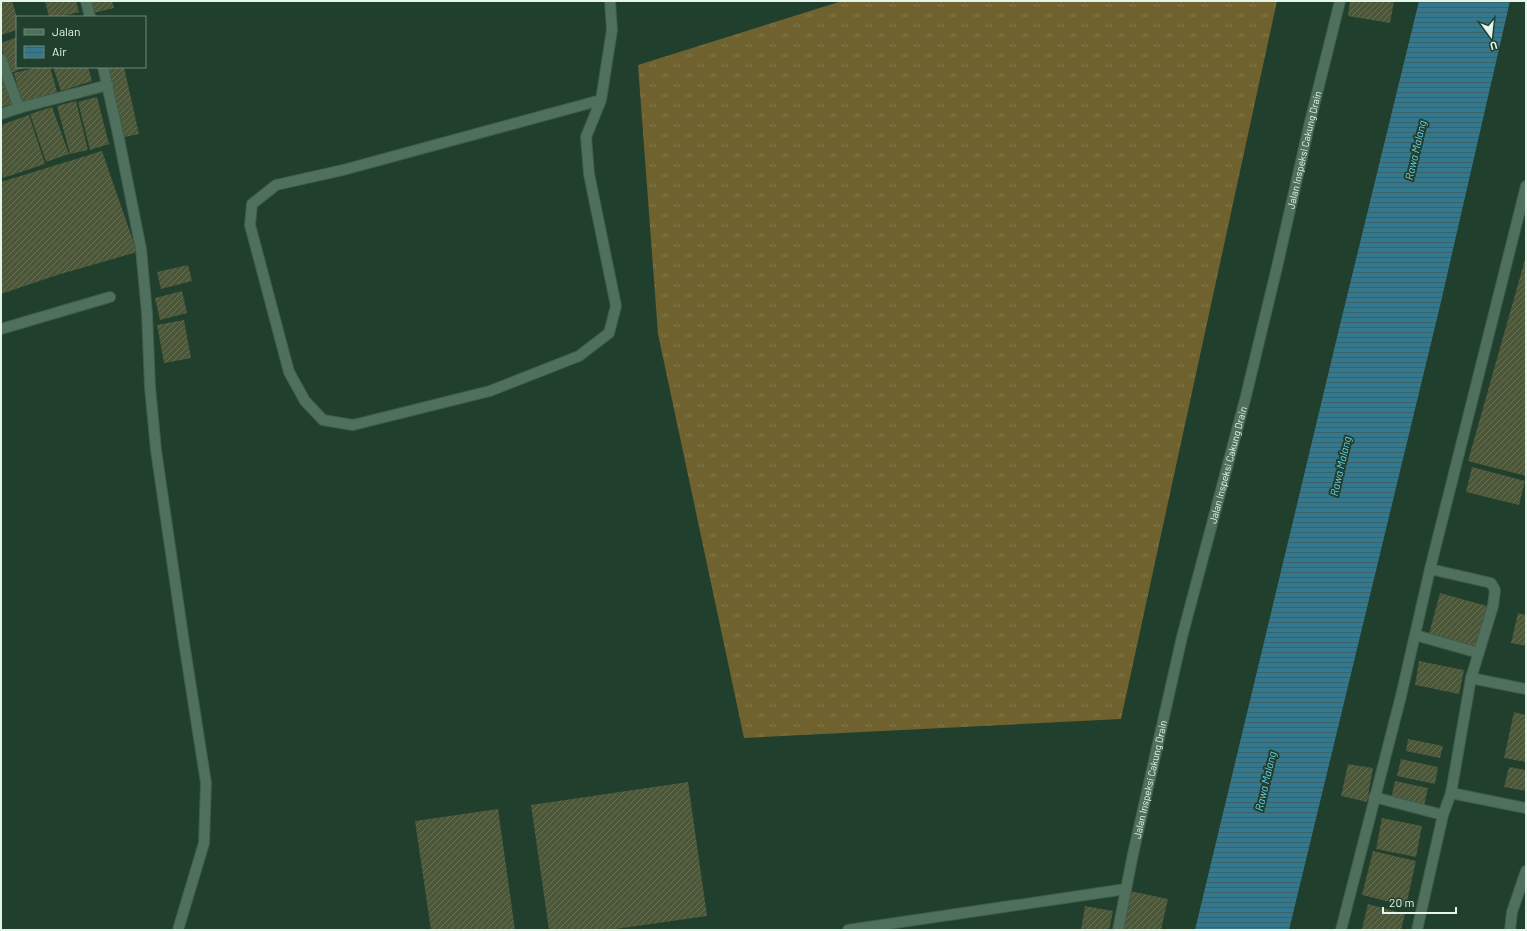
<svg xmlns="http://www.w3.org/2000/svg" width="1527" height="931" viewBox="0 0 1527 931" font-family="Barlow,sans-serif">
<style>
.grass{fill:url(#grass-tufts)}
.water{fill:url(#water-rules)}
.building{fill:url(#building-hatch)}
.lines{fill:none;stroke-linecap:round;stroke-linejoin:round}
.minor-casing{stroke:#3f5c4c;stroke-width:12}
.minor{stroke:#4f705c;stroke-width:10}
.labels{text-anchor:middle;dominant-baseline:central;stroke-width:4;stroke-linejoin:round;paint-order:stroke}
.street-label{font-size:10px;fill:#e4f6ea;stroke:#203f2d}
.water-label{font-size:11px;font-style:italic;fill:#68d0ef;stroke:#203f2d}
</style>
<defs>
<pattern id="grass-tufts" width="24" height="20" patternUnits="userSpaceOnUse"><rect width="24" height="20" fill="#6f622e"/><path d="M3 7l-1-3M5 7V3M7 7l1-3M15 17l-1-3M17 17v-4M19 17l1-3" fill="none" stroke="#83794c"/></pattern>
<pattern id="water-rules" width="6" height="5" patternUnits="userSpaceOnUse"><rect width="6" height="5" fill="#33788c"/><path d="M0 2.5h6" fill="none" stroke="#3c6169"/></pattern>
<pattern id="building-hatch" width="6" height="6" patternUnits="userSpaceOnUse"><rect width="6" height="6" fill="#4b5738"/><path d="M-1 1l2-2M0 6l6-6M5 7l2-2" fill="none" stroke="#657055"/></pattern>
</defs>
<rect width="100%" height="100%" fill="#203f2d"/>
<polygon class="grass" points="842,1 1277,1 1121,719 744,738 658,334 638,65"/>
<polygon class="water" points="1419,1 1510,1 1440,306 1289,930 1195,930 1339,329"/>
<g class="building">
<polygon points="1,1 12,1 17,17 17,30 1,35"/>
<polygon points="45,1 76,1 79,12 61,17 49,17"/>
<polygon points="89,1 112,1 114,8 93,13"/>
<polygon points="1350,1 1394,1 1390,23 1348,16"/>
<polygon points="17,37 17,67 26,67 11,73 1,47 1,43"/>
<polygon points="38,67 50,67 58,95 22,104 14,73"/>
<polygon points="53,67 88,67 92,81 61,91"/>
<polygon points="108,67 124,67 139,134 124,137"/>
<polygon points="1,72 12,104 1,107"/>
<polygon points="97,97 109,144 90,150 78,102"/>
<polygon points="76,101 88,150 70,154 57,106"/>
<polygon points="52,107 69,154 46,162 30,114"/>
<polygon points="29,115 45,164 3,178 1,171 1,125"/>
<polygon points="102,151 137,252 54,276 1,294 1,182"/>
<polygon points="1526,256 1526,476 1468,461"/>
<polygon points="188,265 192,281 161,289 157,272"/>
<polygon points="182,291 187,313 160,320 155,298"/>
<polygon points="184,320 191,358 164,363 157,325"/>
<polygon points="1472,467 1525,481 1519,505 1466,492"/>
<polygon points="1440,593 1487,606 1476,647 1429,634"/>
<polygon points="1518,613 1526,615 1526,646 1511,643"/>
<polygon points="1419,661 1464,670 1459,694 1415,685"/>
<polygon points="1514,712 1526,715 1526,762 1504,758"/>
<polygon points="1408,739 1443,746 1440,758 1406,751"/>
<polygon points="1401,759 1438,767 1435,784 1397,776"/>
<polygon points="1348,764 1373,768 1367,802 1341,796"/>
<polygon points="1509,767 1526,770 1526,791 1504,787"/>
<polygon points="1395,781 1428,788 1424,806 1391,799"/>
<polygon points="688,782 707,916 609,930 549,930 531,805"/>
<polygon points="498,809 515,930 431,930 415,821"/>
<polygon points="1382,818 1422,826 1416,857 1376,849"/>
<polygon points="1373,851 1416,861 1406,906 1362,895"/>
<polygon points="1130,891 1168,899 1161,930 1122,930"/>
<polygon points="1368,904 1405,914 1401,930 1362,929"/>
<polygon points="1085,906 1113,911 1109,930 1081,930"/>
</g>
<g class="lines">
<g class="minor-casing">
<g id="minor">
<polyline points="86,1 90,17"/>
<polyline points="1,59 19,108"/>
<polyline points="103,67 118,134 141,249 147,313 150,387 156,450 183,636 206,783 204,843 178,930"/>
<polyline points="601,100 343,170 276,185 252,204 250,225 289,372 305,401 323,420 353,425 490,391 579,356 609,333 616,306 589,174 586,137 601,100 612,30 610,1"/>
<polyline points="1,114 19,108 108,85"/>
<polyline points="1,329 110,297"/>
<polyline points="1415,635 1479,653"/>
<polyline points="1471,678 1526,689"/>
<polyline points="1451,793 1526,808"/>
<polyline points="1374,797 1443,815"/>
<polyline points="848,930 1126,889"/>
<path id="s1" d="M 1118,930 L 1133,854 L 1182,637 L 1246,396 L 1277,267 L 1310,122 L 1340,1"/>
<polyline points="1341,930 1401,696 1430,569 1526,186"/>
<polyline points="1417,930 1443,815 1451,793 1471,678 1493,606 1495,590 1491,583 1430,569"/>
<polyline points="1510,930 1512,912 1526,871"/>
</g>
</g>
<use href="#minor" class="minor"/>
</g>
<g class="labels">
<g class="street-label">
<text stroke="none"><textPath href="#s1" startOffset="802">Jalan Inspeksi Cakung Drain</textPath></text>
<text stroke="none"><textPath href="#s1" startOffset="478">Jalan Inspeksi Cakung Drain</textPath></text>
<text stroke="none"><textPath href="#s1" startOffset="154">Jalan Inspeksi Cakung Drain</textPath></text>
</g>
<g class="water-label">
<text transform="translate(1415 150) rotate(-77)">Rawa Malang</text>
<text transform="translate(1340 466) rotate(-77)">Rawa Malang</text>
<text transform="translate(1265 781) rotate(-77)">Rawa Malang</text>
</g>
</g>
<rect width="1527" height="931" fill="none" stroke="#e4f6ea" stroke-width="4"/>
<rect x="16" y="16" width="130" height="52" fill="#203f2d" stroke="#6e8879"/>
<rect x="24" y="29" width="20" height="6" fill="#4f705c" stroke="#6e8879"/>
<text x="52" y="36" font-size="12" fill="#e4f6ea">Jalan</text>
<rect x="24" y="46" width="20" height="12" fill="url(#water-rules)" stroke="#6e8879"/>
<text x="52" y="56" font-size="12" fill="#e4f6ea">Air</text>
<g transform="translate(1491 36) rotate(165)" stroke="#203f2d" stroke-width="3" paint-order="stroke">
<path d="M0-3L7 15L0 10L-7 15Z" fill="#e4f6ea"/>
<text y="-6" font-size="11" font-weight="bold" text-anchor="middle" fill="#e4f6ea">U</text>
</g>
<path d="M1383 907v6h73v-6" fill="none" stroke="#e4f6ea" stroke-width="2"/>
<text x="1389" y="907" font-size="12" fill="#e4f6ea" stroke="#203f2d" stroke-width="3" paint-order="stroke">20 m</text>
</svg>
